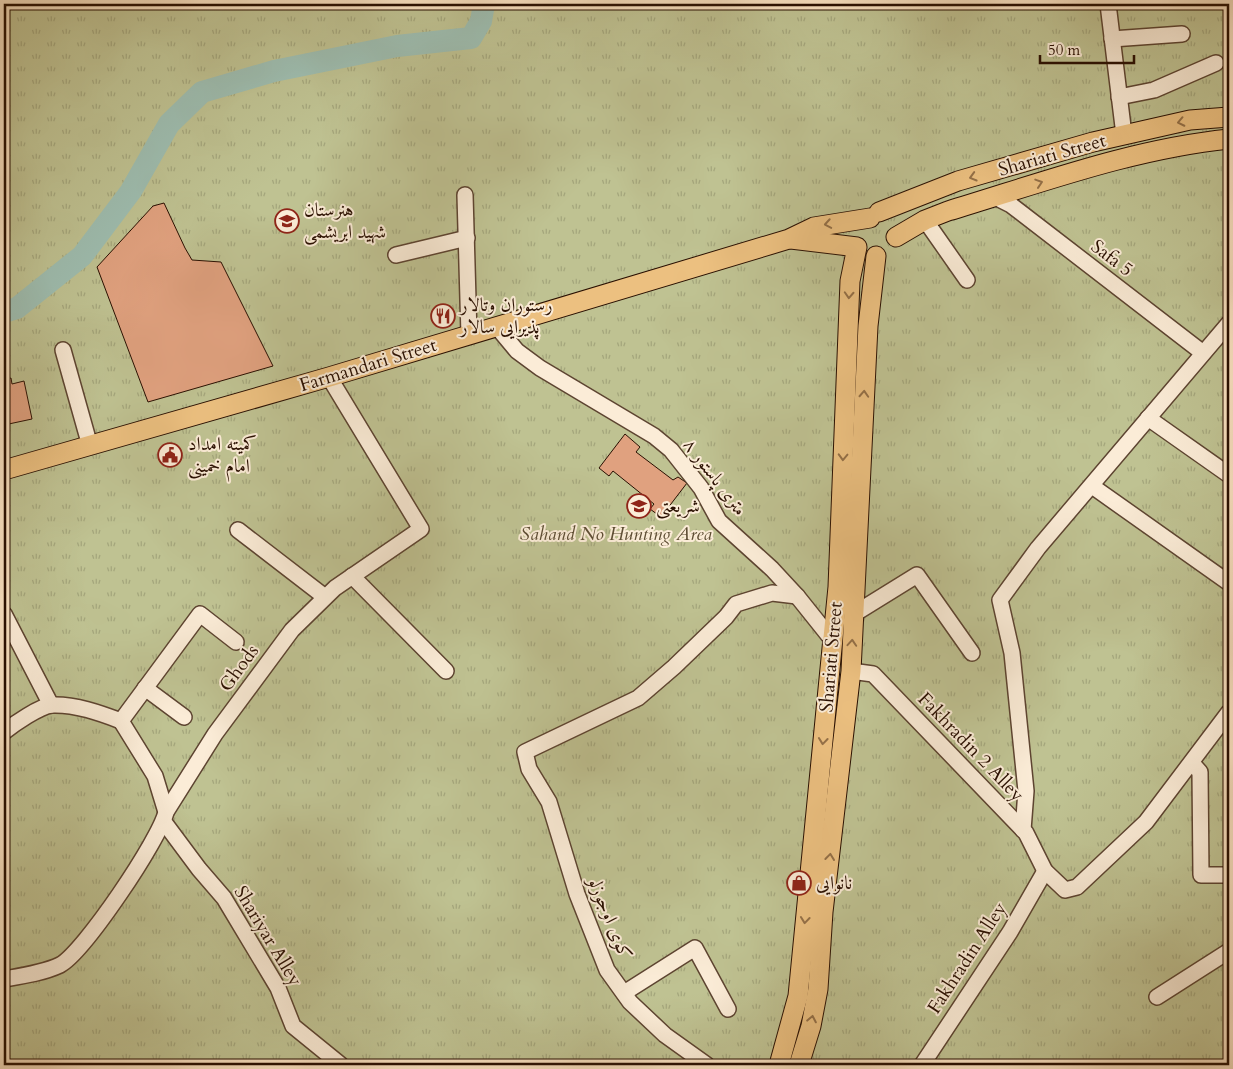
<svg xmlns="http://www.w3.org/2000/svg" width="1233" height="1069" viewBox="0 0 1233 1069" font-family="Cardo,Amiri,serif">
<style>
.park{fill:url(#park-tufts);stroke:#74684a}
.lines{fill:none;stroke-linecap:round;stroke-linejoin:round}
.river{stroke:#9ebeb1;stroke-width:22}
.building{fill:#e0a17f;stroke:#290f01}
.minor-casing{stroke:#5d4431;stroke-width:18}
.major-casing{stroke:#290f01;stroke-width:21}
.minor{stroke:#fbecd7;stroke-width:15}
.major{stroke:#ecc080;stroke-width:19}
.oneway{stroke:#947047}
.labels{text-anchor:middle;dominant-baseline:central;stroke-width:4;stroke-linejoin:round;paint-order:stroke}
.street-label{font-size:19px;fill:#290f01;stroke:#fbecd7}
.poi-label{font-size:19px;fill:#290f01;stroke:#fbecd7;text-anchor:start}
.park-label{font-size:19px;font-style:italic;fill:#5e4e34;stroke:#fbecd7}
</style>
<defs>
<pattern id="park-tufts" width="24" height="20" patternUnits="userSpaceOnUse" patternTransform="scale(1.25)"><rect width="24" height="20" fill="#bfc292"/><path d="M3 7l-1-3M5 7V3M7 7l1-3M15 17l-1-3M17 17v-4M19 17l1-3" fill="none" stroke="#a4a67c"/></pattern>
</defs>
<rect width="100%" height="100%" fill="#f9e1c1"/>
<filter id="stains"><feTurbulence type="fractalNoise" baseFrequency=".004" numOctaves="4"/><feColorMatrix values="0 0 0 0 .2 0 0 0 0 .09 0 0 0 0 .02 0 0 0 .5 -.17"/></filter>
<radialGradient id="worn" r=".72"><stop offset=".6" stop-color="#630" stop-opacity="0"/><stop offset="1" stop-color="#630" stop-opacity=".3"/></radialGradient>
<rect class="park" x="4" y="4" width="1225" height="1061"/>
<g class="lines">
<polyline class="river" points="4,312 17,308 82,256 131,191 169,124 202,92 274,71 397,46 471,38 481,21 484,4"/>
</g>
<g class="building">
<polygon points="164,203 185,248 192,260 221,262 273,366 148,402 97,267 153,206"/>
<polygon points="11,378 12,384 24,381 32,419 4,425 4,380"/>
<polygon points="625,434 640,447 636,452 673,480 678,477 687,483 661,517 650,509 654,504 613,471 609,476 599,468"/>
</g>
<g class="lines">
<g class="minor-casing">
<g id="minor">
<polyline points="1108,4 1124,135"/>
<polyline points="1112,39 1182,34"/>
<polyline points="1119,97 1154,90 1216,63"/>
<polyline points="465,195 469,335"/>
<polyline points="995,197 1011,205 1203,353"/>
<polyline points="925,220 967,280"/>
<polyline points="396,255 467,238"/>
<polyline points="497,327 517,351 540,368 654,436 671,450 701,488 719,521 772,569 797,596 833,641"/>
<polyline points="63,350 90,446"/>
<polyline points="1148,418 1229,475"/>
<polyline points="1092,486 1229,583"/>
<polyline points="238,530 325,597"/>
<polyline points="352,576 446,671"/>
<polyline points="4,614 51,705"/>
<polyline points="854,614 917,575 972,653"/>
<polyline points="851,671 873,674 1026,833 1045,871 1065,890 1077,887 1146,822 1229,712"/>
<polyline points="145,688 184,717"/>
<polyline points="121,721 200,614 236,642"/>
<polyline points="121,721 155,776 166,812"/>
<path d="M 4,732 C 14,724 40,706 52,705 C 75,704 100,713 121,721"/>
<polyline points="1192,763 1200,772 1201,875 1229,875"/>
<polyline points="164,822 199,869 224,898 278,988 293,1026 341,1065"/>
<polyline points="1023,830 1026,791 1012,653 1000,600 1038,548 1229,323"/>
<path d="M 4,979 C 22,976 43,973 60,965 C 84,952 160,839 166,812 L 215,734 L 292,630 L 335,588 L 421,529 L 329,377"/>
<polyline points="624,993 695,948 728,1009"/>
<polyline points="1157,997 1229,951"/>
<polyline points="707,1065 665,1035 630,1002 607,970 577,894 549,802 529,769 525,752 638,698 674,667 726,617 736,604 772,593 797,596"/>
<polyline points="922,1065 1010,932 1045,871"/>
</g>
</g>
<g class="major-casing">
<g id="major">
<polyline points="879,212 958,181 1093,142 1190,120 1229,117"/>
<path d="M 896,237 L 925,220 L 948,211 C 1041,183 1132,149 1229,139"/>
<polyline points="4,470 329,377 789,239 814,227 870,218"/>
<polyline points="779,1065 798,996 838,587 850,281 857,247 791,239"/>
<polyline points="799,1065 811,1026 818,989 823,912 851,671 868,326 876,256"/>
</g>
</g>
<use href="#minor" class="minor"/>
<use href="#major" class="major"/>
</g>
<defs><path id="oneway-chevron" d="M-2-3.5L2.5 0L-2 3.5" fill="none" stroke-width="1.6" stroke-linecap="round" stroke-linejoin="round" transform="scale(1.25)"/></defs>
<g class="oneway">
<use href="#oneway-chevron" transform="translate(1181 122) rotate(168)"/>
<use href="#oneway-chevron" transform="translate(973 177) rotate(164)"/>
<use href="#oneway-chevron" transform="translate(1039 183) rotate(-18)"/>
<use href="#oneway-chevron" transform="translate(828 224) rotate(170)"/>
<use href="#oneway-chevron" transform="translate(849 295) rotate(93)"/>
<use href="#oneway-chevron" transform="translate(864 394) rotate(-87)"/>
<use href="#oneway-chevron" transform="translate(843 457) rotate(92)"/>
<use href="#oneway-chevron" transform="translate(852 643) rotate(-86)"/>
<use href="#oneway-chevron" transform="translate(823 741) rotate(96)"/>
<use href="#oneway-chevron" transform="translate(830 857) rotate(-83)"/>
<use href="#oneway-chevron" transform="translate(805 920) rotate(96)"/>
<use href="#oneway-chevron" transform="translate(812 1019) rotate(-79)"/>
</g>
<defs>
<g id="school-ring" transform="scale(1.25)"><circle r="9.5" fill="#fbecd7" stroke="#8f2418" stroke-width="1.5"/><path d="M0-5L7-2L0 1L-7-2ZM-4 1L0 2.5L4 1V4Q0 6-4 4Z" fill="#8f2418"/></g>
<g id="restaurant-ring" transform="scale(1.25)"><circle r="9.5" fill="#fbecd7" stroke="#8f2418" stroke-width="1.5"/><path d="M-5-6h1v4h1v-4h1v4h1v-4h1v5L-1.5 .5V6h-2V.5L-5-1ZM5-6V6H3V1.5H1.5Q1.5-4 5-6Z" fill="#8f2418"/></g>
<g id="civic-ring" transform="scale(1.25)"><circle r="9.5" fill="#fbecd7" stroke="#8f2418" stroke-width="1.5"/><path d="M-.6-6.5H3V-4.5H.6V-3L4-1V1h2V6H-6V1h2V-1L-.6-3ZM-1.2 2.5V6h2.4V2.5Z" fill="#8f2418"/></g>
<g id="shop-ring" transform="scale(1.25)"><circle r="9.5" fill="#fbecd7" stroke="#8f2418" stroke-width="1.5"/><path d="M-5-2.5h2.3a2.7 3.5 0 0 1 5.4 0H5L5.5 6h-11ZM-1.5-2.5h3a1.5 2.3 0 0 0-3 0Z" fill="#8f2418"/></g>
</defs>
<g fill-rule="evenodd">
<use href="#school-ring" x="287" y="221"/>
<use href="#restaurant-ring" x="443" y="316"/>
<use href="#civic-ring" x="170" y="455"/>
<use href="#school-ring" x="639" y="506"/>
<use href="#shop-ring" x="799" y="883"/>
</g>
<g class="labels">
<g class="street-label">
<text transform="translate(1052 155) rotate(-16)">Shariati Street</text>
<text transform="translate(1112 258) rotate(37)">Safa 5</text>
<text transform="translate(368 365) rotate(-17)">Farmandari Street</text>
<text transform="translate(715 477) rotate(53)">۸ متری پاستور</text>
<text transform="translate(831 657) rotate(-85)">Shariati Street</text>
<text transform="translate(239 668) rotate(-54)">Ghods</text>
<text transform="translate(971 747) rotate(46)">Fakhradin 2 Alley</text>
<text transform="translate(610 918) rotate(68)">کوی اوجوزلو</text>
<text transform="translate(268 936) rotate(59)">Shariyar Alley</text>
<text transform="translate(967 958) rotate(-57)">Fakhradin Alley</text>
</g>
<g class="poi-label">
<text x="304" y="210">هنرستان<tspan x="304" dy="22">شهید ابریشمی</tspan></text>
<text x="460" y="305">رستوران وتالار<tspan x="460" dy="22">پذیرایی سالار</tspan></text>
<text x="188" y="444">کمیته امداد<tspan x="188" dy="22">امام خمینی</tspan></text>
<text x="656" y="506">شریعتی</text>
<text x="816" y="883">نانوایی</text>
</g>
<g class="park-label">
<text x="616" y="534">Sahand No Hunting Area</text>
</g>
</g>
<rect width="1233" height="1069" fill="none" stroke="#f9e1c1" stroke-width="20"/>
<rect x="5" y="5" width="1223" height="1059" fill="none" stroke="#290f01" stroke-width="2.5"/>
<rect x="10" y="10" width="1213" height="1049" fill="none" stroke="#290f01"/>
<path d="M1040 55v8h94v-8" fill="none" stroke="#290f01" stroke-width="2.5"/>
<text x="1048" y="55" font-size="15" fill="#290f01" stroke="#fbecd7" stroke-width="4" paint-order="stroke">50 m</text>
<rect width="100%" height="100%" filter="url(#stains)"/>
<rect width="100%" height="100%" fill="url(#worn)"/>
</svg>
